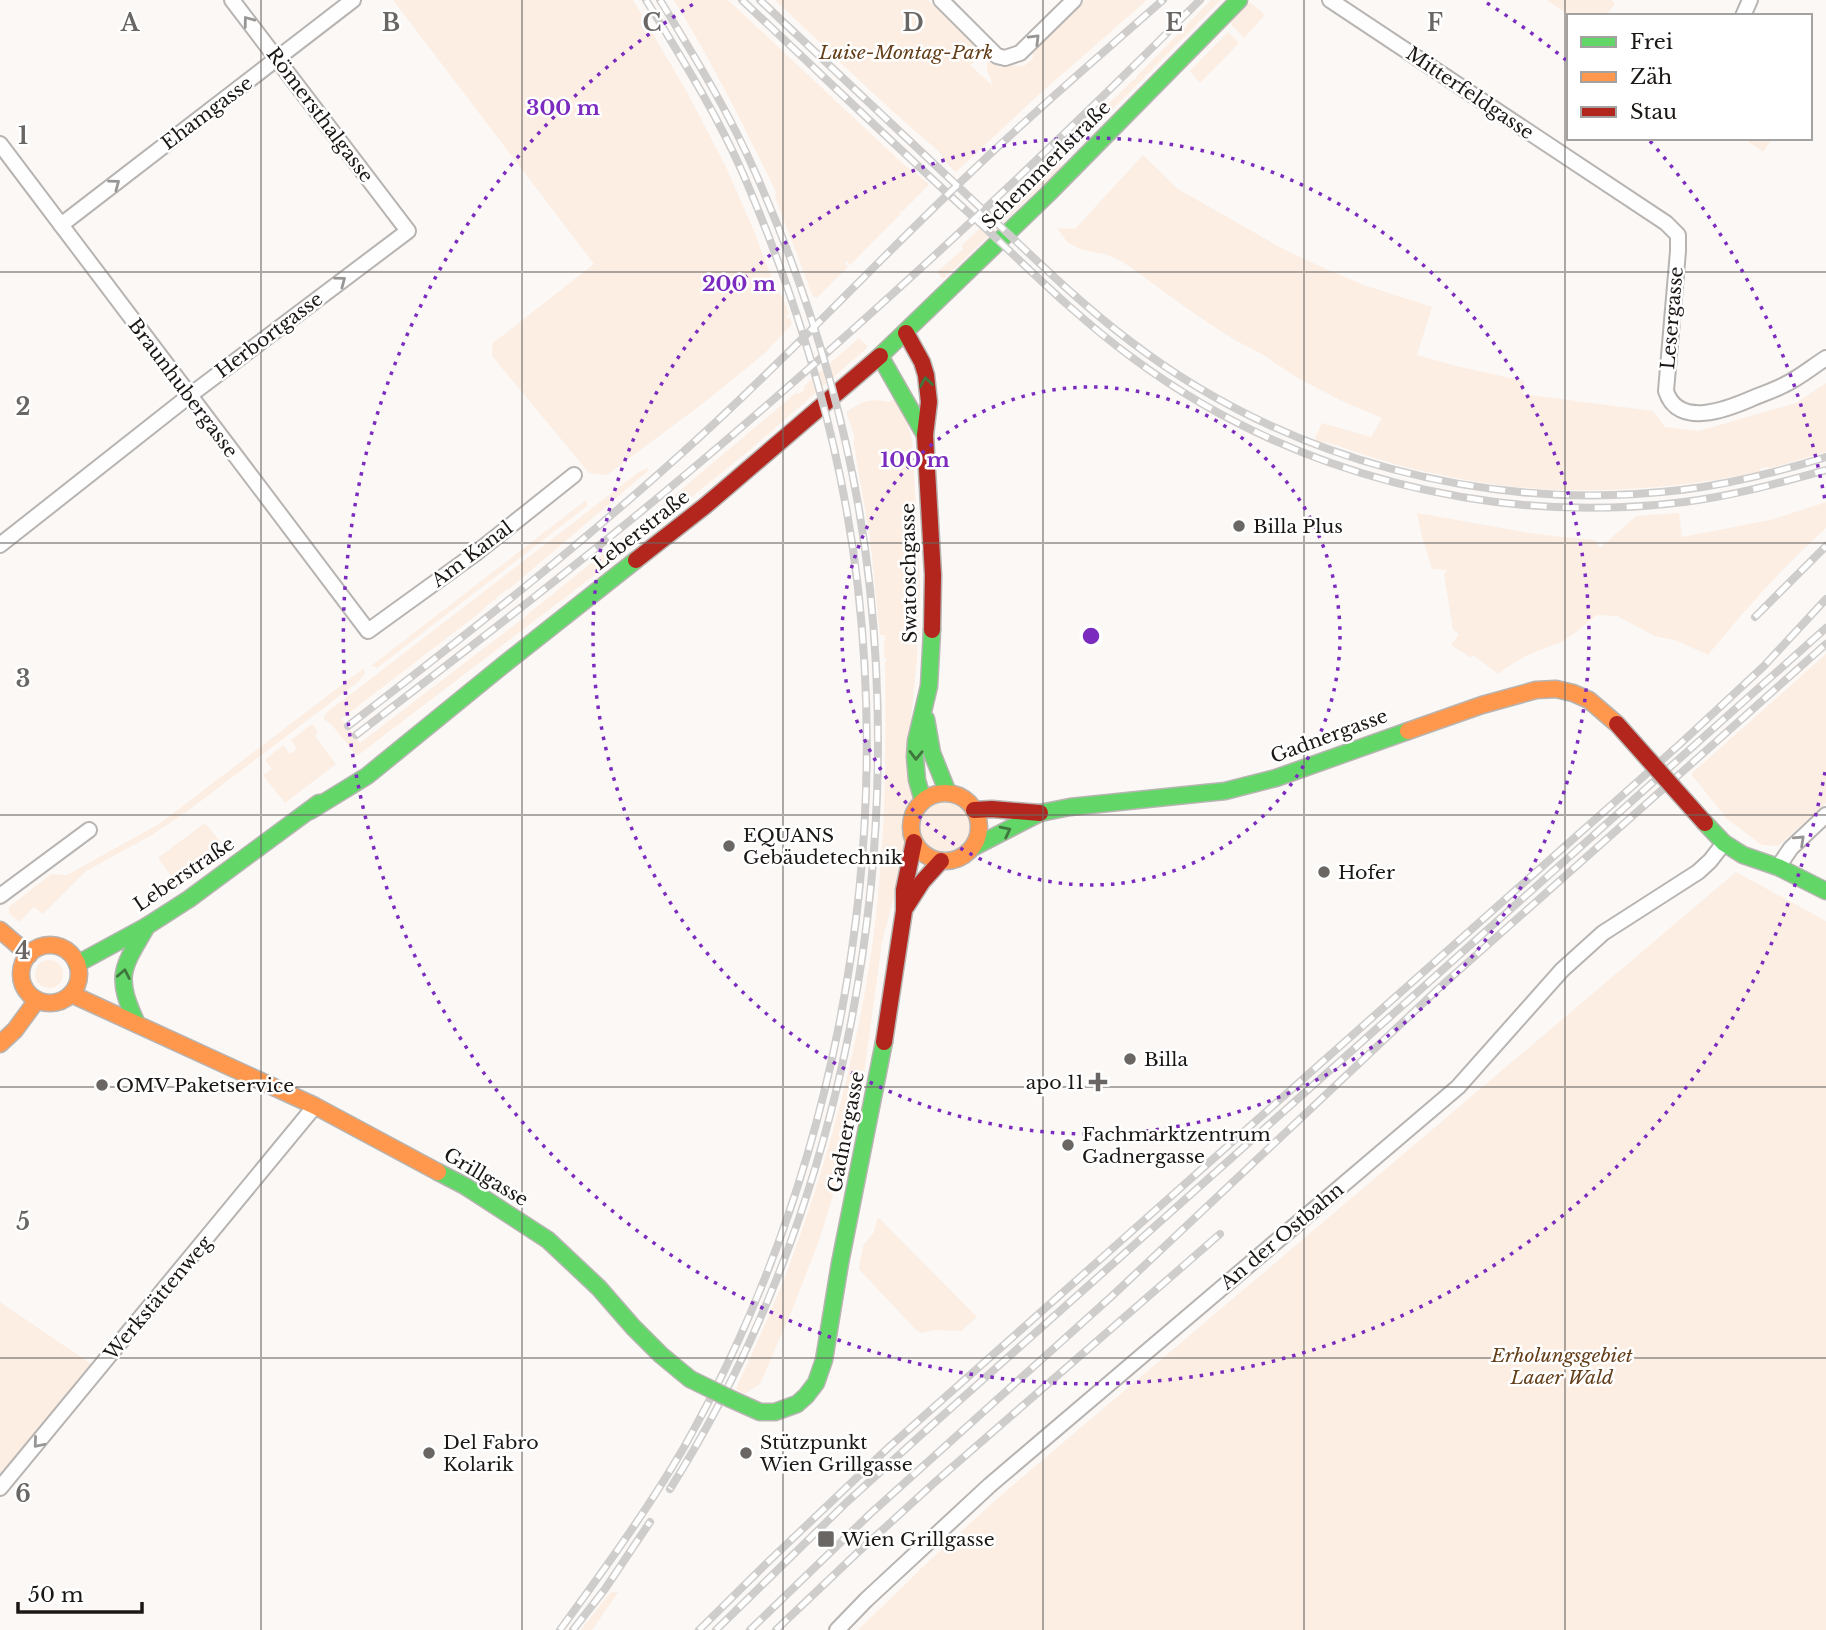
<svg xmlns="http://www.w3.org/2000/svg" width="1826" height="1630" viewBox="0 0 1826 1630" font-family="'Libre Baskerville',serif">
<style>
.green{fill:#fceee3}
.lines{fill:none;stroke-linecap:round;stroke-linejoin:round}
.street-casing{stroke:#b7b4b2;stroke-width:18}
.fast-casing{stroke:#b7b4b2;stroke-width:19}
.slow-casing{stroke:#b7b4b2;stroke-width:19}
.jam-casing{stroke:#b7b4b2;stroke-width:19}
.street{stroke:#fefefe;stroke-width:14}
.fast{stroke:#63d668;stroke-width:16}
.slow{stroke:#ff974d;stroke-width:16}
.jam{stroke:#b3261e;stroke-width:16}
.rail-casing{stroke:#cecdcc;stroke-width:8}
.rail{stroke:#fff;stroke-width:5;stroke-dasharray:16;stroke-linecap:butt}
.fast-bridge-casing{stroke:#b7b4b2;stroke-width:19;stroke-linecap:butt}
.jam-bridge-casing{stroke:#b7b4b2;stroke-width:19;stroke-linecap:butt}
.fast-bridge{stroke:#63d668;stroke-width:16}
.jam-bridge{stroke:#b3261e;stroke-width:16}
.oneway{stroke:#989695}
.oneway2{stroke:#3f763e}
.grid{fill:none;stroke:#696664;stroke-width:2;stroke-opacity:0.55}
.ring{fill:none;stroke:#7b2cbf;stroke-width:3.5;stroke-dasharray:3.5 7}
.poi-dot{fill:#696664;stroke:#fff;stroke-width:2.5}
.labels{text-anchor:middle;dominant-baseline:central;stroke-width:5;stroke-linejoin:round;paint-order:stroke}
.park-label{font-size:19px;font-style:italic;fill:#633e19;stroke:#fff}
.street-label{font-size:19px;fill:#1b1715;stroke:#fff}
.poi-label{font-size:19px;fill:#1b1715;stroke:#fff;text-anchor:start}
.grid-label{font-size:23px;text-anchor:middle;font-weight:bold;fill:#696664;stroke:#fff;stroke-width:5;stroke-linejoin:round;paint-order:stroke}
.centre{fill:#7b2cbf;stroke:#fff;stroke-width:3.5}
.ring-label{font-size:21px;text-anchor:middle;font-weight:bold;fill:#7b2cbf;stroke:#fff;stroke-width:5;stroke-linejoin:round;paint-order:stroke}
</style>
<rect width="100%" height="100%" fill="#fbf8f6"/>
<g class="green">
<polygon points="393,0 633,0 687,92 726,167 753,229 777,291 783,298 789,314 786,316 787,318 790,317 792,324 766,352 706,401 607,475 589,473 492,356 493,343 594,264"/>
<path d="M 674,0 L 728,0 L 901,162 L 928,183 L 928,186 L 902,212 L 900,210 L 899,211 L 901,214 L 850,265 L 847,261 L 845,263 L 848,267 L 816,299 L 815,296 L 813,297 L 775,197 L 776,192 C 744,126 712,62 674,0 Z"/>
<path d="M 775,0 L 928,0 L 983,53 L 970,65 L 992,85 C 991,77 983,68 989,60 L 1003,68 L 1004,65 L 1024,66 L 1033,58 L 1033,53 L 1085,0 L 1147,0 L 1035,98 L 956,172 C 946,165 943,155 935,148 C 879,101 828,50 775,0 Z"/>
<polygon points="1211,0 1221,0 1059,163 1062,167 943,279 937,272 963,249 961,246 1010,200 1012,201 1014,199 1013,197 1016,195 1018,196 1054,161 1053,158 1134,79 1136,79 1136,77"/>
<polygon points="1547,0 1611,0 1615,3 1606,16 1570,16"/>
<polygon points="1250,2 1263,13 1264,16 1244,38 1232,26 1231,21"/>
<polygon points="1228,32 1239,43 1200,83 1190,71"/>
<polygon points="1743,138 1773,138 1763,152"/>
<path d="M 1143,155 L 1178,189 L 1285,250 L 1324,268 L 1364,285 L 1432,307 L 1417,355 L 1456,366 L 1524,381 L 1523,394 L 1653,411 L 1665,427 L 1699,431 L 1796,403 L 1826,383 L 1826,452 C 1806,457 1789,464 1769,468 L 1766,467 L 1761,468 L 1759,472 C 1660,492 1556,498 1456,478 C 1430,473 1404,467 1378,459 C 1359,454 1336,443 1317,441 L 1315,438 L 1322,423 L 1371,437 L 1382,418 L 1342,401 L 1296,377 L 1262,354 L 1233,339 L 1195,314 L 1123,262 L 1105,254 L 1083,250 L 1068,243 L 1057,228 L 1075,229 Z"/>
<polygon points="859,338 868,347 751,449 604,568 357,756 331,724 324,719 325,714 639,472 647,468 649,470 508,590 507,589 473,618 341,719 360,743 522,619 523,620 528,614 651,515 797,392 799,394 805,389 804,386"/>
<path d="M 895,398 L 906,418 L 912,439 L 920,583 L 917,658 L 908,750 L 913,796 L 903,821 L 907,848 L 882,942 L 863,1082 L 853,1130 L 820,1238 L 792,1310 L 760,1384 L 745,1394 L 736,1389 C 757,1342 779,1296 796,1247 C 836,1135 867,1014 878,896 C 886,818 886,740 885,662 L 887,661 L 886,658 L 884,658 L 884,641 L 885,641 L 885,635 L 880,635 L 870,538 L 853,440 L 855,438 L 846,412 C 863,401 869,398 889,402 Z"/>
<polygon points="586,500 587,506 377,668 371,666"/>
<path d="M 1826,502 L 1826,528 C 1783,567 1745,609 1708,655 L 1675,640 L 1655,636 L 1617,616 L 1597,615 C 1586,623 1570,639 1557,644 C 1533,652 1519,658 1498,674 L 1473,655 L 1471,658 L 1451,645 L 1459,634 L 1453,630 L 1444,575 L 1447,570 L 1432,569 L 1421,533 L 1417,513 L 1536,534 L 1595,540 L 1600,548 L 1636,516 L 1679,513 L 1682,537 L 1770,520 Z"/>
<polygon points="1826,654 1826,803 1778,846 1762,845 1727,819 1691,774"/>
<polygon points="364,668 365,674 359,681 189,810 152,835 86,871 43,914 34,907 19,922 9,913 9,907 51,874 67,875 159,824"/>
<polygon points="312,724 318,732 315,736 336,764 285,803 263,775 272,769 265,760 283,745 290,754 297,749 291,740"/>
<circle cx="945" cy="827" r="25"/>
<polygon points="205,823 222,844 174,880 158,858"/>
<polygon points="1736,872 1826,921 1826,1630 858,1630 929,1561 999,1497"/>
<circle cx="49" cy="974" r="14"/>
<polygon points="878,1217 977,1317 961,1331 934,1330 921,1333 916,1330 859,1269 863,1246 874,1232"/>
<polygon points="0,1302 91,1364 0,1477"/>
<polygon points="619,1591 592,1630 581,1630 610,1593"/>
</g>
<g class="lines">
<g class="street-casing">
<g id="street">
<polyline points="941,0 997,56 1005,58 1020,53 1074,0"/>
<path d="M 1330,0 L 1666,223 L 1678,235 L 1678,251 L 1666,391 C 1678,429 1728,409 1753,398 C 1763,394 1774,390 1784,385 C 1799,378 1812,367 1826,358"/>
<polyline points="1743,16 1750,0"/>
<polyline points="0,144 368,631 476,553 574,475"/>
<polyline points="61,225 353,0"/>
<polyline points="0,545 189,396 408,231 232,0"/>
<polyline points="1778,867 1791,848 1826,815"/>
<polyline points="0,896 89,830"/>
<polyline points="0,1488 315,1106"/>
<polyline points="837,1630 866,1600 990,1485 1458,1087 1562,970 1603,933 1698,872 1710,861 1724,843"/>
</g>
</g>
<g class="fast-casing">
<g id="fast">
<polyline points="925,435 880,356 1048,194 1239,0"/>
<polyline points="926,719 932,753 948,793"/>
<polyline points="923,801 917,780 915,757 916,741 929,686 932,630"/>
<polyline points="310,811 367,776 502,666 636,560"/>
<polyline points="1705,823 1724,843 1743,855 1778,867 1826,891"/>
<polyline points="972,848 1040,813 1070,807 1225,791 1276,778 1408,731"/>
<polyline points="77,964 147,926 189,899 319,803"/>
<path d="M 137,1024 C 115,976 121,970 147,926"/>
<polyline points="438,1172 465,1186 548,1240 599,1288 633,1327 661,1355 690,1379"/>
<polyline points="731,1399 760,1412 775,1412 797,1404 806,1396 816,1383 824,1360 840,1263 884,1042"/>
</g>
</g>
<g class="slow-casing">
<g id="slow">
<polyline points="1408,731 1482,705 1536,690 1556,689 1573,693 1589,700 1617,724"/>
<circle cx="945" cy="827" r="34"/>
<polyline points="0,930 29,955"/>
<circle cx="50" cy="974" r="29"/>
<polyline points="71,994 315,1106 438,1172"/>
<polyline points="0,1044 15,1030 37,1000"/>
</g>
</g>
<g class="jam-casing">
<g id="jam">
<polyline points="906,333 922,362 926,375 929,402 925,435 933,575 932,630"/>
<polyline points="636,560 705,506 880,356"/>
<polyline points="974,810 992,809 1040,813"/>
<polyline points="906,907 922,882 941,861"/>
<polyline points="884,1042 904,911 904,890 914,842"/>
</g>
</g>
<use href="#street" class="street"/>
<use href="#fast" class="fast"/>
<use href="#slow" class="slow"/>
<use href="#jam" class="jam"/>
<g class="rail-casing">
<g id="rail">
<path d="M 660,0 C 694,56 729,112 755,172 C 813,303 855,446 870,589 C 902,896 836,1226 670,1489"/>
<path d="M 742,0 C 822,75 901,151 982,225 C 1031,271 1079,319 1134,359 C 1290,474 1491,526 1684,502 C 1733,496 1779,483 1826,470"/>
<path d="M 760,0 C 834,70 908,139 982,209 C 1030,254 1077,301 1130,341 C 1285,460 1487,513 1681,490 C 1730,484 1778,472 1826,457"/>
<polyline points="1755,617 1826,546"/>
<path d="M 348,726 C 470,632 591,537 704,433 C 795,350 878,260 967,176 C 1030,115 1097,58 1163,0"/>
<path d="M 356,735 C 469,648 582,562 691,470 C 868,321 1037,164 1200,0"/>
<path d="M 560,1630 C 603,1571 646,1512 683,1449 C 829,1192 891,881 858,588 C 842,446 800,307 744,176 C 717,114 681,57 646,0"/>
<polyline points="573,1630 605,1589 650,1522"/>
<polyline points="699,1630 770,1560 889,1447 1680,744 1764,666 1826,599"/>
<polyline points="716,1630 847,1502 922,1434 1826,628"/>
<polyline points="750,1630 870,1514 1112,1296 1438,989 1826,644"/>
<polyline points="776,1630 856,1554 934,1483 1220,1234"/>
</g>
</g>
<use href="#rail" class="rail"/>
<g class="fast-bridge-casing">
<polyline id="fast-bridge" points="690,1379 731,1399"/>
</g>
<g class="jam-bridge-casing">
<polyline id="jam-bridge" points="1617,724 1705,823"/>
</g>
<use href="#fast-bridge" class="fast-bridge"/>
<use href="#jam-bridge" class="jam-bridge"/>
</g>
<defs><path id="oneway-chevron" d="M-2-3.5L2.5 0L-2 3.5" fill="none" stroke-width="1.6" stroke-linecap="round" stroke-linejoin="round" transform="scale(1.75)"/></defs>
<g class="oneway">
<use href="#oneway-chevron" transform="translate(248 21) rotate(-127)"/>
<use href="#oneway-chevron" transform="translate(1035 39) rotate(-45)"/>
<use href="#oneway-chevron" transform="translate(115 184) rotate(-37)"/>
<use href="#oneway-chevron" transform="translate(341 281) rotate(-37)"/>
<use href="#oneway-chevron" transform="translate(1800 840) rotate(-43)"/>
<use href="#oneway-chevron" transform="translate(38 1443) rotate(130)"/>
</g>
<g class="oneway2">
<use href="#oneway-chevron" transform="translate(926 382) rotate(-99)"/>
<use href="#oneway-chevron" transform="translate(916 755) rotate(91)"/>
<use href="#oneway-chevron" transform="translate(1006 831) rotate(-27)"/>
<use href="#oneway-chevron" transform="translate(124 974) rotate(-79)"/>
</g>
<path class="grid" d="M 261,0 L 261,1630M 522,0 L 522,1630M 783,0 L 783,1630M 1043,0 L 1043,1630M 1304,0 L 1304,1630M 1565,0 L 1565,1630M 0,272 L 1826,272M 0,543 L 1826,543M 0,815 L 1826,815M 0,1087 L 1826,1087M 0,1358 L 1826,1358"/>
<g class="ring">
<circle cx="1091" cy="636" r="249"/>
<circle cx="1091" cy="636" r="498"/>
<path d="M1825 772A747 747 0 1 1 695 3M1487 3A747 747 0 0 1 1566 60M1650 141A747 747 0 0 1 1825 500"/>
</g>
<g class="poi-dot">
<circle cx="1239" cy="526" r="7"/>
<circle cx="729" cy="846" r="7"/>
<circle cx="1324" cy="872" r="7"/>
<circle cx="1130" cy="1059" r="7"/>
<path d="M1094.5 1071.5h7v7h7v7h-7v7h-7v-7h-7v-7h7z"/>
<circle cx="102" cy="1085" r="7"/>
<circle cx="1068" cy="1145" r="7"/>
<circle cx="429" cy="1453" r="7"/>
<circle cx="746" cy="1453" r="7"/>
<rect x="817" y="1530" width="18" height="18" rx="3.5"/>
</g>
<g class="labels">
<g class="park-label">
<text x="906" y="52">Luise-Montag-Park</text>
<text x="1562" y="1355">Erholungsgebiet<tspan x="1562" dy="22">Laaer Wald</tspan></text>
</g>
<g class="street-label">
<text transform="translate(1470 93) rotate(34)">Mitterfeldgasse</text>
<text transform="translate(207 113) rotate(-37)">Ehamgasse</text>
<text transform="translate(320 115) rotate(53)">Römersthalgasse</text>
<text transform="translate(1046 165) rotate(-45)">Schemmerlstraße</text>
<text transform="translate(1672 318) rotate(-85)">Lesergasse</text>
<text transform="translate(269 335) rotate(-37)">Herbortgasse</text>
<text transform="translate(183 388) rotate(53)">Braunhubergasse</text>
<text transform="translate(641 530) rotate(-38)">Leberstraße</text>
<text transform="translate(472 554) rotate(-37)">Am Kanal</text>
<text transform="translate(909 573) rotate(-91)">Swatoschgasse</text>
<text transform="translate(1329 736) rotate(-20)">Gadnergasse</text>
<text transform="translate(184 874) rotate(-34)">Leberstraße</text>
<text transform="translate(846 1132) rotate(-79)">Gadnergasse</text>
<text transform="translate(486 1177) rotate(31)">Grillgasse</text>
<text transform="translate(1282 1236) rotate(-40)">An der Ostbahn</text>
<text transform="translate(158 1298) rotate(-50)">Werkstättenweg</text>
</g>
<g class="poi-label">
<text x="1253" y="526">Billa Plus</text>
<text x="743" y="835">EQUANS<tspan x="743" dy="22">Gebäudetechnik</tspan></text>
<text x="1338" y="872">Hofer</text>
<text x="1144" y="1059">Billa</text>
<text x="1084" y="1082" text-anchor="end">apo 11</text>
<text x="116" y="1085">OMV Paketservice</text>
<text x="1082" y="1134">Fachmarktzentrum<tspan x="1082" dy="22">Gadnergasse</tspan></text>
<text x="443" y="1442">Del Fabro<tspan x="443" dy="22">Kolarik</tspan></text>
<text x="760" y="1442">Stützpunkt<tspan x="760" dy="22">Wien Grillgasse</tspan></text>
<text x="842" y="1539">Wien Grillgasse</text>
</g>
</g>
<g class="grid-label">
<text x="130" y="31">A</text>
<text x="391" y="31">B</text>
<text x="652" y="31">C</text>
<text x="913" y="31">D</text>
<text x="1174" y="31">E</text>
<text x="1435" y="31">F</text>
<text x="23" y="144">1</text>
<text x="23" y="415">2</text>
<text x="23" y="687">3</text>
<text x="23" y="959">4</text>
<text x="23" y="1230">5</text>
<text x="23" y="1502">6</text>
</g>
<circle cx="1091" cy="636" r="10" class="centre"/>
<g class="ring-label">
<text x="563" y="115">300 m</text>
<text x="739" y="291">200 m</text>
<text x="915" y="467">100 m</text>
</g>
<rect x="1567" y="14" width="245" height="126" fill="#ffffff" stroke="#a4a2a1" stroke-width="2"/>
<rect x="1581" y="37" width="35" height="10" fill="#63d668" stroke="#a4a2a1" stroke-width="2"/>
<text x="1630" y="49" font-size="21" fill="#1b1715">Frei</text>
<rect x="1581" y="72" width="35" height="10" fill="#ff974d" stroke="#a4a2a1" stroke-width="2"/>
<text x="1630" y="84" font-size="21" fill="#1b1715">Zäh</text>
<rect x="1581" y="107" width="35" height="10" fill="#b3261e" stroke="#a4a2a1" stroke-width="2"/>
<text x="1630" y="119" font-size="21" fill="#1b1715">Stau</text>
<path d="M18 1602v10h124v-10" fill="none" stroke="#1b1715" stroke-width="3.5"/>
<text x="28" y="1602" font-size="21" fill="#1b1715" stroke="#ffffff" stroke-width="5" paint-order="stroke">50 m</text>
</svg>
